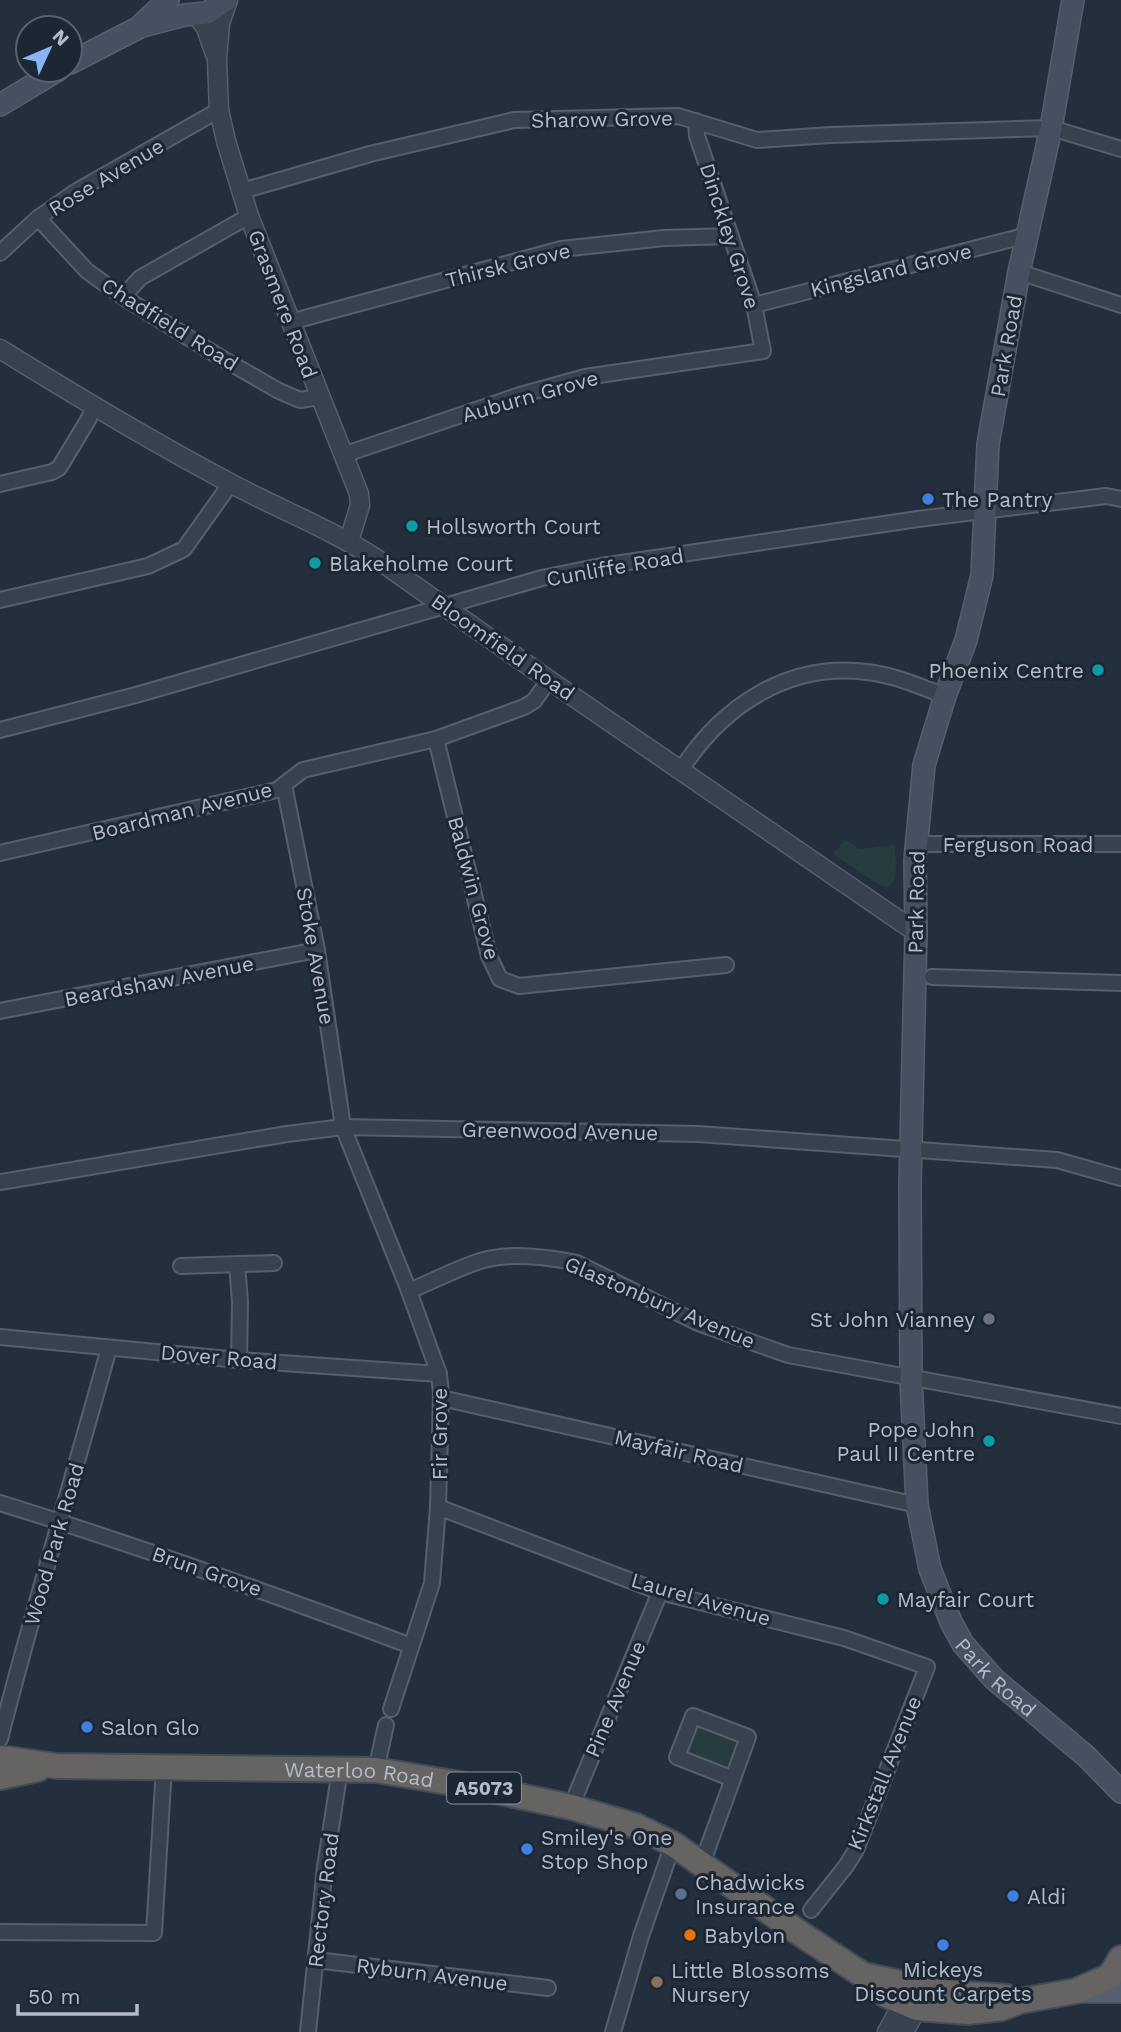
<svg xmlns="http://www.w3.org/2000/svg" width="1121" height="2032" viewBox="0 0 1121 2032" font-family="'Work Sans',sans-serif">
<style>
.green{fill:#263c3f}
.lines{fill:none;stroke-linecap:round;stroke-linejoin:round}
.minor-casing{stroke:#565f6c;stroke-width:18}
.tertiary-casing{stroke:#565f6c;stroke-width:21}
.secondary-casing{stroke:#565f6c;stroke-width:24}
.primary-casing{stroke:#414a57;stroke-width:26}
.trunk-casing{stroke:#434c59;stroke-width:28}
.minor{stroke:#38414e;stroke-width:14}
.tertiary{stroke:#38414e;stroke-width:18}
.secondary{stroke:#465061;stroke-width:21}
.primary{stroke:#56606e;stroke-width:23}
.trunk{stroke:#656462;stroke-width:24}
.shop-dot{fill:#3f7fe0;stroke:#1d2633;stroke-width:2.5}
.culture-dot{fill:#0f9aa8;stroke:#1d2633;stroke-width:2.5}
.worship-dot{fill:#6b7280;stroke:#1d2633;stroke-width:2.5}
.service-dot{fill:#5c6f8a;stroke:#1d2633;stroke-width:2.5}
.food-dot{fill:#e8710a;stroke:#1d2633;stroke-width:2.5}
.education-dot{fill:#8d6e63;stroke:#1d2633;stroke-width:2.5}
.labels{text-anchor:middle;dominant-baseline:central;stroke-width:6;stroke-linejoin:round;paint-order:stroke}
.shield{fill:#1d2633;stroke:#878f9c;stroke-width:2}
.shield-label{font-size:19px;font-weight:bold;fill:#b4bcc9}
.street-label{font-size:21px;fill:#b4bcc9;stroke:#1d2633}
.poi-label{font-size:21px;fill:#b4bcc9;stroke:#1d2633;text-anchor:start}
</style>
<rect width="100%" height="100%" fill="#242f3e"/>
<g class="green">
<polygon points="845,840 860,849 895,845 896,875 891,885 885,887 878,884 833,854"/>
<polygon points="693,1716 748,1737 733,1779 677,1757"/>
</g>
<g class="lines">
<g class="minor-casing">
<g id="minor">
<polyline points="242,191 370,154 514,120 678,116 757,140 830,135 1051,128 1121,149"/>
<polyline points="38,218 87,271 123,297 218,356 279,391 300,400 319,397"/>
<polyline points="0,253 38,218 75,192 219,110"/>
<polyline points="1019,272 1121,305"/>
<polyline points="123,297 140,278 249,216"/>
<polyline points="754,305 1028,235"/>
<polyline points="290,322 561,249 664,238 731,236"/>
<polyline points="343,455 520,395 585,377 763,351 754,305 697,136 696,121"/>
<polyline points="0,484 52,472 59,468 88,420 94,407"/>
<polyline points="0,600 148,566 184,549 231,483"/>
<polyline points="0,730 136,695 542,578 601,566 918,519 1106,496 1121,499"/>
<polyline points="436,739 489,956 500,979 519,986 726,965"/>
<path d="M 681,770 C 722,706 788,662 867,672 C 894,675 919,686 945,696"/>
<polyline points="284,785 317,950 343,1127 409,1291 439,1374 441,1394 438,1507 432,1583 391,1709"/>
<polyline points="916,844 1121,844"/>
<polyline points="0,853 268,792 277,790 303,770 436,739 524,707 534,701 549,680"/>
<polyline points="932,977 1121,983"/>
<polyline points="0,1011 317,950"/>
<polyline points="0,1182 287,1134 343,1127 698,1134 1057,1160 1121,1178"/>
<polyline points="237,1264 240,1302 239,1360"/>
<polyline points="181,1266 274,1263"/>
<path d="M 409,1291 C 433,1281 456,1269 480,1261 C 508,1252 549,1257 577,1263 L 698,1323 L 788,1355 L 1121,1416"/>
<polyline points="0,1337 239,1360 439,1374"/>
<polyline points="441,1398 917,1505"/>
<path d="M 0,1503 C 139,1546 275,1595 411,1646"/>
<polyline points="438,1507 660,1592 844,1638 927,1667 856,1850 846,1866 811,1910"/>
<path d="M 0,1739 C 33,1608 73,1479 109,1348"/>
<polyline points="376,1770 386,1725"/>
<polyline points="571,1807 660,1592"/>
<polyline points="702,1864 748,1737 693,1716 677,1757 733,1779"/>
<polyline points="0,1932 154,1933 164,1767"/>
<polyline points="316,1960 548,1988"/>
<polyline points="308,2032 325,1867 340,1769"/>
<polyline points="613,2032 641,1936 673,1844"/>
</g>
</g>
<g class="tertiary-casing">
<g id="tertiary">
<polyline points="228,0 220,23 217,60 219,110 226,141 249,216 359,494 360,505 349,541"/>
<polyline points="196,14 206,28 215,54"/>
<path d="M 0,349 C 76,396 152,442 230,483 C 279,509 330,529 377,559 L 549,680 L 916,932"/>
<polyline points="887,2032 909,1993"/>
<polyline points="904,2032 923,1998"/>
</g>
</g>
<g class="secondary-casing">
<g id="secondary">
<path id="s1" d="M 1073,0 L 1051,128 L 1019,272 L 988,444 L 982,575 L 966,640 L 945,696 L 924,765 L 915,860 L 916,932 L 910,1185 L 911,1378 L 917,1505 L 930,1569 L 951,1622 L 963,1644 L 994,1679 L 1087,1757 L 1121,1792"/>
<polyline points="143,26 185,15 207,13 226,0"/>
<polyline points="70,63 138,28 168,0"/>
<polyline points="0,105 58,70"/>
</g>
</g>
<g class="primary-casing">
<polyline id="primary" points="1076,1991 1121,1991"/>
</g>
<g class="trunk-casing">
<g id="trunk">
<path id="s2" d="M 0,1758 L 56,1766 L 376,1770 L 477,1787 L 571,1807 L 636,1826 L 673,1844 L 795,1930 L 863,1975 L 886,1995 L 917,2008 L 968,2012 L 1002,2008 L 1020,2001 L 1076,1991 L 1110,1976 L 1121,1958"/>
<polyline points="0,1777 38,1769"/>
<polyline points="863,1975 942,1992 1007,1997"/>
</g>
</g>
<use href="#minor" class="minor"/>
<use href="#tertiary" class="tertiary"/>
<use href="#secondary" class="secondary"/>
<use href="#primary" class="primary"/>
<use href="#trunk" class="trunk"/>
</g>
<g class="shop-dot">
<circle cx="928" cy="499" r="7"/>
<circle cx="87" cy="1727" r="7"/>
<circle cx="527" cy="1849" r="7"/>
<circle cx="1013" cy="1896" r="7"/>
<circle cx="943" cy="1945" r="7"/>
</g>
<g class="culture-dot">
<circle cx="412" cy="526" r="7"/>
<circle cx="315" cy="563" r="7"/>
<circle cx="1098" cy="670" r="7"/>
<circle cx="989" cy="1441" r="7"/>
<circle cx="883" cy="1599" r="7"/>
</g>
<circle class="worship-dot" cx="989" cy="1319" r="7"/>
<circle class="service-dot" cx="681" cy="1894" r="7"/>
<circle class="food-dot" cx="690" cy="1935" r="7"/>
<circle class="education-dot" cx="657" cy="1982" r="7"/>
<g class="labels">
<rect class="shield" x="447" y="1772.5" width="74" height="31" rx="5"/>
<g class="shield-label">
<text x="484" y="1788">A5073</text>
</g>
<g class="street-label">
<text transform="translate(602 119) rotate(-1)">Sharow Grove</text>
<text transform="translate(106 177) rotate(-31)">Rose Avenue</text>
<text transform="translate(730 236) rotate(72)">Dinckley Grove</text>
<text transform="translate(508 265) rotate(-14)">Thirsk Grove</text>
<text transform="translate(891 270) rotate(-14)">Kingsland Grove</text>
<text transform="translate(283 304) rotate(69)">Grasmere Road</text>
<text transform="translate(170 324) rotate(32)">Chadfield Road</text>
<text transform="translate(1006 346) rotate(-80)">Park Road</text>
<text transform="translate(530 396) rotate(-16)">Auburn Grove</text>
<text transform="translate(615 567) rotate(-10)">Cunliffe Road</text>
<text transform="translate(503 647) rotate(35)">Bloomfield Road</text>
<text transform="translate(182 811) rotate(-14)">Boardman Avenue</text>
<text x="1018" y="844">Ferguson Road</text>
<text transform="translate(474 888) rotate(75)">Baldwin Grove</text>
<text transform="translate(916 902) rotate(-89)">Park Road</text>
<text transform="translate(316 956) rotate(80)">Stoke Avenue</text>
<text transform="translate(159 981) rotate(-11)">Beardshaw Avenue</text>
<text transform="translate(560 1131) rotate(1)">Greenwood Avenue</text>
<text transform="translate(660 1302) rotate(23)">Glastonbury Avenue</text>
<text transform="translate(219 1357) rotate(5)">Dover Road</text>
<text transform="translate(439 1434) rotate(-90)">Fir Grove</text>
<text transform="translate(679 1451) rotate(13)">Mayfair Road</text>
<text transform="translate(54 1544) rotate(-74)">Wood Park Road</text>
<text transform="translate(207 1571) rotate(19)">Brun Grove</text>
<text transform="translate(701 1599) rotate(16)">Laurel Avenue</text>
<text stroke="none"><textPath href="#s1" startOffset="1717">Park Road</textPath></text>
<text transform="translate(615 1699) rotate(-67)">Pine Avenue</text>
<text transform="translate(884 1773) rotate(-68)">Kirkstall Avenue</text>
<text stroke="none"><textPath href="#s2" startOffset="360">Waterloo Road</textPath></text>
<text transform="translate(323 1900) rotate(-83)">Rectory Road</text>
<text transform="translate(432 1974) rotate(7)">Ryburn Avenue</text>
</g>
<g class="poi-label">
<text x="942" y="499">The Pantry</text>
<text x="426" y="526">Hollsworth Court</text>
<text x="329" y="563">Blakeholme Court</text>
<text x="1084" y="670" text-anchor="end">Phoenix Centre</text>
<text x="975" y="1319" text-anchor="end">St John Vianney</text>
<text x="975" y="1429" text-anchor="end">Pope John<tspan x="975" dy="24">Paul II Centre</tspan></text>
<text x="897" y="1599">Mayfair Court</text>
<text x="101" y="1727">Salon Glo</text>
<text x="541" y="1837">Smiley's One<tspan x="541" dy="24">Stop Shop</tspan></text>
<text x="695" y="1882">Chadwicks<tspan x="695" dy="24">Insurance</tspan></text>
<text x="1027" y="1896">Aldi</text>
<text x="704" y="1935">Babylon</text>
<text x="943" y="1969" text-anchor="middle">Mickeys<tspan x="943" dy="24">Discount Carpets</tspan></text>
<text x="671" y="1970">Little Blossoms<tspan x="671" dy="24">Nursery</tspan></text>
</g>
</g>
<g transform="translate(49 49) rotate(46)"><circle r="33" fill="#1d2633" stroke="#59626f" stroke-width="2"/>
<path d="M0-5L12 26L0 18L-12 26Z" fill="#8ab4f8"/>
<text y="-10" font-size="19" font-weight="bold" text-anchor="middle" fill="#b4bcc9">N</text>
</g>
<path d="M18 2004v10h119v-10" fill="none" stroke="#b4bcc9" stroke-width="3.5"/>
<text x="28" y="2004" font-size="21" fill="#b4bcc9" stroke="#1d2633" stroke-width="5" paint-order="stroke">50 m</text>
</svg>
